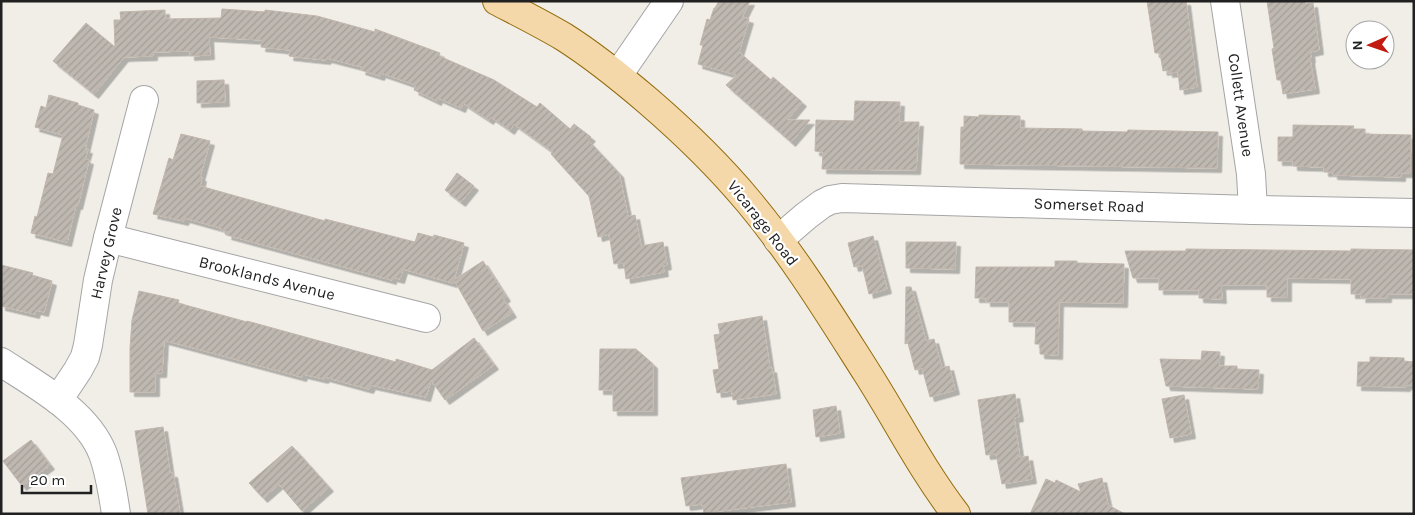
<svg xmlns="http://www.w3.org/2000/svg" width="1415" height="515" viewBox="0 0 1415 515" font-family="Karla,sans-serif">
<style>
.building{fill:url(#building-hatch);stroke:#c1b6ac;filter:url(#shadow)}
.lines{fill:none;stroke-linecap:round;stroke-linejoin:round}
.minor-casing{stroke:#a5a5a5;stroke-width:30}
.major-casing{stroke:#926c0c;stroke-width:30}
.minor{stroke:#fff;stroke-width:28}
.major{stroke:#f5d8a9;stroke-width:28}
.labels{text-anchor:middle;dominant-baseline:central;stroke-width:4.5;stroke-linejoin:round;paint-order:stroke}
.street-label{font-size:16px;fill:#212121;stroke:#fff}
</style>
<defs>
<pattern id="building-hatch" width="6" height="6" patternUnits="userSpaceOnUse" patternTransform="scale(1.25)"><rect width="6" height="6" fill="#beb8b1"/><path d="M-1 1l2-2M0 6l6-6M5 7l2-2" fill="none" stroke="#a39e98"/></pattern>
<filter id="shadow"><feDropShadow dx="4.5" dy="4.5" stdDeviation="0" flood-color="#0004"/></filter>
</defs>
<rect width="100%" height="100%" fill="#f1eee8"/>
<g class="building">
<polygon points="719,1 750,1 742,17 749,19 739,52 771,80 773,77 802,102 787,120 810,120 791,142 726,85 737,75 698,64 703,45 700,45 707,19 710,20 714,8 715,8"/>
<polygon points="1147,1 1186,1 1197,87 1180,90 1178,72 1168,73 1168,70 1163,71 1160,53 1155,53"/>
<polygon points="1267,1 1305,1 1305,4 1313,3 1319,50 1310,52 1311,58 1310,59 1315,89 1283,94 1281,80 1277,80 1272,49 1274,48"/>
<polygon points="222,9 265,12 265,10 317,16 375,32 375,29 440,53 439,56 494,80 537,107 540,103 570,129 574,124 591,137 588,140 619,173 628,217 635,215 641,246 663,242 667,265 663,266 664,272 626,279 624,263 614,264 609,234 598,237 589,196 551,154 553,152 514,124 510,130 491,117 489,120 463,103 461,108 438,98 437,101 414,90 416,85 381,73 380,76 361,70 362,67 327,58 326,60 289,56 290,50 261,47 262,40 209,37 210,55 190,56 190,51 153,52 153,56 124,57 94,94 53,61 86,23 115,47 114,20 121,20 120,12 165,10 165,19 221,18"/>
<polygon points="224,80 225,102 197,103 197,81"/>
<polygon points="49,95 78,103 78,105 94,110 85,149 88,149 85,159 89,160 78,205 76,205 67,242 31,233 35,216 37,217 48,173 53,174 63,135 35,127 41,106 46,108"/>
<polygon points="855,101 900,102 899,122 919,122 916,170 822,169 823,152 815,151 816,120 854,121"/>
<polygon points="979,115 1020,116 1020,128 1082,129 1082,131 1127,132 1128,130 1218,132 1217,168 960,164 961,127 964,127 964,116 979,117"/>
<polygon points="1293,125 1354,126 1353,129 1365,129 1365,134 1411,135 1410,173 1401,173 1401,177 1333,175 1333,172 1324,172 1324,167 1293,166 1293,161 1278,161 1278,137 1293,137"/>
<polygon points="181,134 210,141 200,177 202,177 200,186 325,221 325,219 415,242 418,233 433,237 434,235 464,243 453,283 403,269 400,279 392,277 392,280 227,235 228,232 221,230 221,228 185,218 184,221 153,214 169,158 173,160"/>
<polygon points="457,173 474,186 461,202 445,190"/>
<polygon points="873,236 887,289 869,294 862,265 854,267 848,243"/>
<polygon points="906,242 956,242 955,269 906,268"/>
<polygon points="1186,249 1351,251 1351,249 1414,250 1414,294 1387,294 1387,298 1361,298 1362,294 1351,294 1351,279 1287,278 1287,297 1267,297 1267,285 1221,285 1222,299 1199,298 1199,290 1159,290 1159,278 1133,278 1125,251 1186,251"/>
<polygon points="483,261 506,297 503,299 512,313 483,331 454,280"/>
<polygon points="1055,261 1077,261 1077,263 1124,264 1123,303 1059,302 1058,355 1040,354 1040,344 1035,344 1036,322 1009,322 1009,302 986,302 986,298 975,298 976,267 1055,267"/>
<polygon points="1,265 33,273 32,275 52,281 44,312 36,310 35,314 1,306"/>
<polygon points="906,287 911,287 926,341 934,339 942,368 949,366 955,390 930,397 922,368 915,370 908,343 905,344"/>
<polygon points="139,291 179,300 178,303 247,322 247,321 396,362 396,359 432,370 474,338 494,365 445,400 431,380 426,397 371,385 369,389 325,377 324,379 303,374 302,377 164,340 162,373 155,373 155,392 130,392 130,348 132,320"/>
<polygon points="762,316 770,369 772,368 776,394 733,400 732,391 717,393 713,370 719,369 714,335 720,334 718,324"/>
<polygon points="600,349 636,349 653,364 653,411 613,411 613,390 599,390"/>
<polygon points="1202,351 1220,352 1219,366 1237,366 1237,369 1259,370 1258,389 1166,386 1160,359 1201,360"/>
<polygon points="1370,357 1404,358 1404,361 1414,362 1414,385 1406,385 1406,387 1357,386 1358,362 1370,362"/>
<polygon points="1015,394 1019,417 1014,418 1020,458 1028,456 1032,479 1002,484 996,454 986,455 978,400"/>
<polygon points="1184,395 1191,434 1170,438 1162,399"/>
<polygon points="836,406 840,433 816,437 813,410"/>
<polygon points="163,427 170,473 173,473 180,514 148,514 135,431"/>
<polygon points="31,440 50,465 22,486 3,461"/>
<polygon points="292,446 329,487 302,511 279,484 263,498 249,483"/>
<polygon points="786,464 791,502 704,513 702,504 686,506 681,478"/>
<polygon points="1102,478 1108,505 1125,514 1030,514 1046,479 1055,483 1056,480 1081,492 1078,484"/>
</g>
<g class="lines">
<g class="minor-casing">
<g id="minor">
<polyline points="1225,1 1251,174 1253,210"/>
<polyline points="618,75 669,1"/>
<polyline points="108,238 426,318"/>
<polyline points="778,240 806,216 822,204 830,200 842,198 1253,210 1414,213"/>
<path d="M 1,362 C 36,385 87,412 103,454 C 110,473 113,494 116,514"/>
<polyline points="58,400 78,370 85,357 88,345 98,280 108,238 144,100"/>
</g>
</g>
<g class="major-casing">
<path id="major" d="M 497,1 C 520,13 542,24 564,37 C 594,56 621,78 648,101 C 684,132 719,166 749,202 C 794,256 830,315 867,373 C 897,420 922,470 956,514"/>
</g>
<use href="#minor" class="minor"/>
<use href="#major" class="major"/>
</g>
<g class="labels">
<g class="street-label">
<text transform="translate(1241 105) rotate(82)">Collett Avenue</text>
<text transform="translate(1089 205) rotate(2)">Somerset Road</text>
<text transform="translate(763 223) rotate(52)">Vicarage Road</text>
<text transform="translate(106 253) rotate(-77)">Harvey Grove</text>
<text transform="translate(267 278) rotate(14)">Brooklands Avenue</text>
</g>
</g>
<rect width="1415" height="515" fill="none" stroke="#212121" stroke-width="5"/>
<g transform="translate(1370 45) rotate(268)"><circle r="24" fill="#ffffff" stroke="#a6a6a6"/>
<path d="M0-4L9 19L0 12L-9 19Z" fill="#c21910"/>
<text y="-8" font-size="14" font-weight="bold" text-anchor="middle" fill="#212121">N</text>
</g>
<path d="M22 485v8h69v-8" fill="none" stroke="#212121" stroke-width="2.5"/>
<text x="30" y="485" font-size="15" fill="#212121" stroke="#ffffff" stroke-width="4" paint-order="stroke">20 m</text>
</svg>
